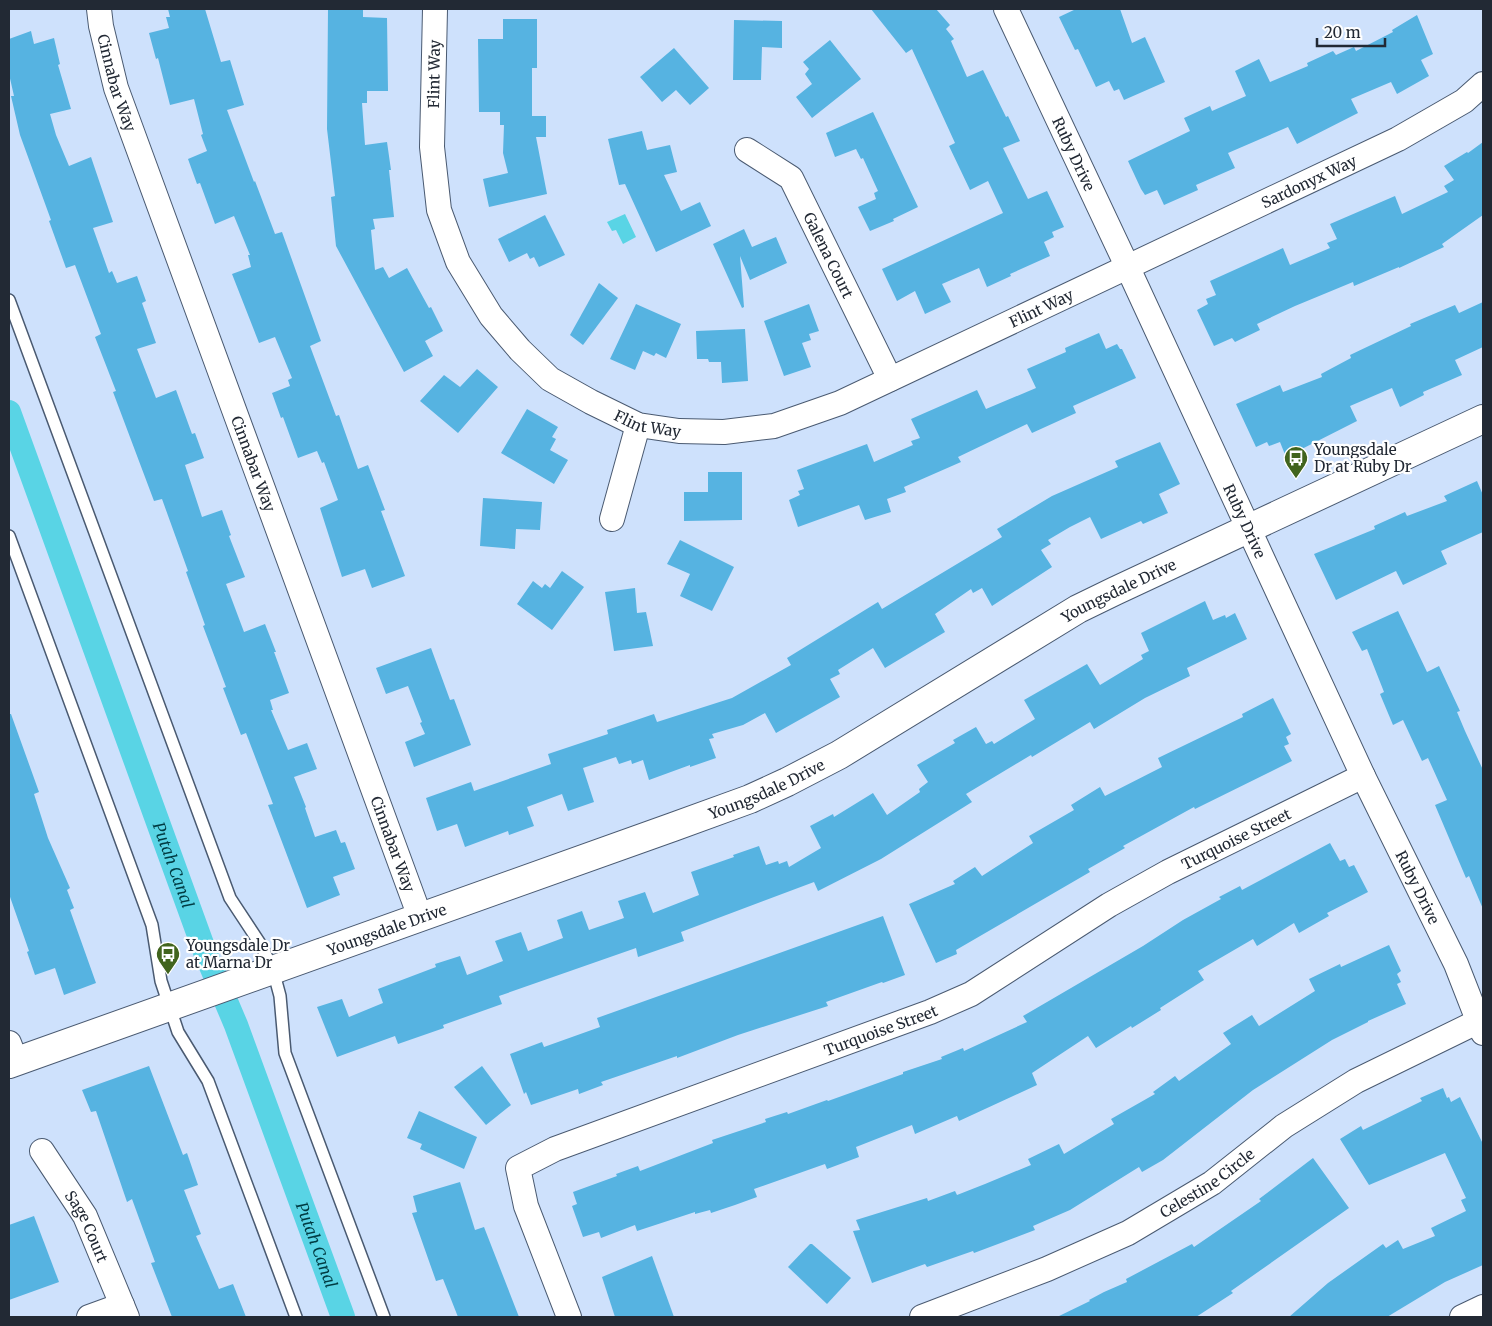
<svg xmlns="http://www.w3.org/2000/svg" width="1492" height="1326" viewBox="0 0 1492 1326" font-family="Merriweather,serif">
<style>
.water{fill:#59d4e5}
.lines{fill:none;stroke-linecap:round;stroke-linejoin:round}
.canal{stroke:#59d4e5;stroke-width:24}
.building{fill:#56b3e1}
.service-casing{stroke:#4a5a71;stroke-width:14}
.minor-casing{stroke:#4a5a71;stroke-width:26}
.tertiary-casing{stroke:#4a5a71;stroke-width:30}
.service{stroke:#fff;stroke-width:11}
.minor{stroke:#fff;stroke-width:24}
.tertiary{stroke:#fff;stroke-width:28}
.labels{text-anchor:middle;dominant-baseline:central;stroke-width:4.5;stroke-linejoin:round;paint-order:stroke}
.street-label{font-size:15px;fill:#222934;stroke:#fff}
.poi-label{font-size:15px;fill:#222934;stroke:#fff;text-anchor:start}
.water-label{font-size:16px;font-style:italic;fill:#003b42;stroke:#fff}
</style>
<rect width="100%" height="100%" fill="#cee1fc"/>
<polygon class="water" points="625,214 636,237 623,244 616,230 612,231 607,222"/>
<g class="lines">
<path class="canal" id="s1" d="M 9,412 L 205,952 L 236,1025 L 343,1317"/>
</g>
<g class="building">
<polygon points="168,9 205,9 221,62 230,60 244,105 227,110 254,182 255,181 275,234 282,232 321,341 310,346 336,416 339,415 358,469 368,465 385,510 381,511 405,576 372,588 365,569 342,577 320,508 338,500 324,462 322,463 317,451 298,458 283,417 281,418 272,393 290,386 288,380 292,378 275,337 259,343 232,274 251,267 248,255 250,255 234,216 215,224 200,183 197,184 188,159 207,151 201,135 203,134 194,99 170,105 158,58 156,59 149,33 169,28 166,17 170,17"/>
<polygon points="328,9 363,9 363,17 387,18 388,91 367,91 367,103 362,103 365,145 387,142 391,170 389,170 394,217 373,219 375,229 371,230 375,270 383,267 389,278 407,268 429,308 431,307 443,331 425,341 433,356 404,372 336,246 331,197 335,196 327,129"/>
<polygon points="871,9 936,9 950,25 946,29 954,39 951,41 967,77 983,70 1006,117 1008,116 1020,141 1003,148 1028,199 1047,191 1064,227 1052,232 1054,237 1044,242 1050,256 1010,274 1011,276 987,287 979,268 942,284 951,302 925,314 915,291 897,301 882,269 1003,213 988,181 970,190 949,146 955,143 912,49 906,53"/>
<polygon points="1076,9 1120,9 1132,43 1145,37 1165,82 1124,100 1119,89 1114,91 1109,81 1096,87 1078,49 1075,50 1059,17"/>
<polygon points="1417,15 1433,54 1421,60 1429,76 1397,94 1391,82 1351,99 1358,113 1297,144 1288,127 1228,153 1235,168 1196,185 1198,190 1164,205 1157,190 1145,195 1141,189 1128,161 1190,131 1184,118 1210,106 1212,111 1246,96 1235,71 1259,59 1270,82 1308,66 1307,63 1333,51 1336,55 1354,47 1356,51 1393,32 1392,30"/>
<polygon points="503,19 537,19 537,68 532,68 532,116 546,116 546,137 536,137 547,194 489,207 483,179 508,173 503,153 504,125 500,125 500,112 479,112 478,39 503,39"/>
<polygon points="734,20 782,21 782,48 762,47 761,80 733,80"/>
<polygon points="31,31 34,44 54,38 60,64 58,65 71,109 50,114 56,135 69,166 91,157 113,222 93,228 109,273 112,271 117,283 137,276 146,301 142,303 156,343 137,349 156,398 176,390 192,434 195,433 204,458 185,465 202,517 222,510 231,535 229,536 245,577 226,584 244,632 265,624 276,652 274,652 289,693 270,700 273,710 271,710 288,750 307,743 317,769 294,777 306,807 305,808 315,837 336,830 341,843 345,842 355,869 333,877 340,895 307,908 268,805 273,804 246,733 241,735 223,688 226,687 203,626 205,625 186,572 188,571 162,499 154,501 113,392 116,391 95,337 101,334 75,265 66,268 49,221 51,220 20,135 11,96 14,96 9,74 9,39"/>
<polygon points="830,40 861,79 812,118 796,97 812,84 805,74 809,69 803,62"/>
<polygon points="674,48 709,88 690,105 676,90 662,102 640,77"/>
<polygon points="873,112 918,207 893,219 894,221 870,231 858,207 876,199 874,193 878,191 863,158 861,159 856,149 835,157 826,133"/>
<polygon points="642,131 647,150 670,145 677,172 664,175 681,211 700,202 711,226 656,252 625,184 619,185 608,139"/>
<polygon points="1483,142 1483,215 1442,244 1444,247 1399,268 1399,267 1354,286 1353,282 1295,306 1257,324 1260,330 1235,342 1232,338 1214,346 1197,310 1208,304 1206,299 1216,295 1210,281 1283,248 1290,265 1330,248 1327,243 1337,239 1330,224 1395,196 1402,214 1448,192 1444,186 1454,180 1444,166 1467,152 1468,153"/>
<polygon points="545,215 565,255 539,267 534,257 530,259 527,253 509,262 498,239"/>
<polygon points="744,229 752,247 776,237 787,263 750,280 740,256 744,307 742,308 713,244"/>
<polygon points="599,283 618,298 583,345 570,335"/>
<polygon points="1483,302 1483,347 1455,360 1462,375 1423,392 1424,395 1400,407 1392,388 1350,406 1357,421 1286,457 1280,442 1269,446 1267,442 1256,447 1236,404 1280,385 1283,392 1322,377 1321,374 1351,358 1350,355 1411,326 1410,324 1455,305 1459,313"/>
<polygon points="636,304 681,324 666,358 656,353 654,356 643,351 635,370 610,359"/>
<polygon points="809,304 819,331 809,334 811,340 802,343 811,367 784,376 764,321"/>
<polygon points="745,329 748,381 722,383 721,362 709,362 708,359 697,359 696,331"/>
<polygon points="1099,333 1106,349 1117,344 1120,349 1122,349 1136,378 1073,406 1076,413 1032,433 1027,424 958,457 961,462 904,487 906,492 887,499 891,512 865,520 859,505 798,527 789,500 800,495 798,491 804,489 797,470 867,444 874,462 913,445 911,441 920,438 911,419 977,390 986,409 1036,388 1027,369 1066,352 1065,348"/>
<polygon points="477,369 498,387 458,433 420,401 444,375 460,387"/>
<polygon points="527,409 558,427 552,437 556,439 550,450 568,460 554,484 501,453"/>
<polygon points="1160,442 1180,484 1159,494 1168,513 1143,524 1141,521 1101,539 1090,517 1070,527 1048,540 1051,544 1041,550 1052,567 992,606 982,588 973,593 971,589 935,614 945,632 885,668 873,648 838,670 840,674 830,679 840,697 776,733 765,713 743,725 712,734 714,738 709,739 716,758 690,767 690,765 649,780 643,760 632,764 631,760 619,764 616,757 583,768 594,802 568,811 562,794 527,807 534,826 509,835 508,831 465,847 457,824 437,831 426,798 471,782 474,791 551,764 548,754 608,734 607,730 654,714 657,722 732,698 791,665 787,658 878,602 882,609 1002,537 997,529 1052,496 1118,467 1115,461"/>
<polygon points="708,472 742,472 742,520 684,521 684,492 708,492"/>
<polygon points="1477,481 1483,495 1483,532 1441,551 1447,564 1403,585 1396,571 1336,600 1314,554 1375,529 1374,526 1405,512 1407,516 1447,501 1444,496"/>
<polygon points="483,498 542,502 540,530 516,529 515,549 480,546"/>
<polygon points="680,540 734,567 712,611 680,596 690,574 667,564"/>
<polygon points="562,571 584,587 552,630 517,604 533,581 542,588 545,584 550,588"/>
<polygon points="635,588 637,613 646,612 653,646 614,651 605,592"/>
<polygon points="1205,601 1213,620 1225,615 1226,618 1235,613 1247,639 1187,668 1190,676 1145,698 1094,729 1090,722 1032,757 1031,755 966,794 972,802 881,859 818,891 814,882 681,932 684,941 638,957 636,948 499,996 502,1004 443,1025 444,1028 398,1044 395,1036 337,1057 317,1007 342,999 349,1017 383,1003 378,989 436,967 435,964 460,956 467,975 503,961 495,941 521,932 528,951 563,938 557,920 582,911 589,930 624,918 618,901 645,892 653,913 699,895 691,872 734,857 733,855 759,846 766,865 778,861 779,864 787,861 789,867 821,848 810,826 833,814 834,817 873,793 887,815 920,792 919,789 928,782 917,765 955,743 953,740 976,727 986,744 992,741 994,744 1035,719 1024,700 1087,664 1100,685 1143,659 1141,655 1149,651 1141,633"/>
<polygon points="1398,611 1427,672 1439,666 1460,711 1457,712 1465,731 1483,770 1483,909 1469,876 1466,878 1435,805 1447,800 1428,758 1422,761 1403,720 1393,725 1380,694 1384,692 1367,649 1362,651 1352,632"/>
<polygon points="431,648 450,700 454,699 471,745 414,767 405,742 425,734 420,723 422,722 408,686 386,694 376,668"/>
<polygon points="1273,698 1291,734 1286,737 1289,744 1284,746 1292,761 1195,809 1194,807 1123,846 1125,848 1088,869 1090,872 956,950 957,954 936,963 909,904 955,884 953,881 975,867 982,876 1033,843 1029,836 1074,810 1071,805 1100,787 1105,796 1162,767 1158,758 1243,717 1242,714"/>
<polygon points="9,714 11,714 39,792 34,794 48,838 70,888 67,890 74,908 70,910 96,983 64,995 55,968 35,975 27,952 29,951 9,894"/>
<polygon points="1330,843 1340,861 1345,859 1349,867 1354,865 1368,892 1327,913 1329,916 1299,933 1294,923 1257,946 1253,939 1198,971 1204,980 1160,1008 1161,1010 1132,1028 1131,1026 1096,1048 1088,1036 1032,1073 1037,1085 959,1121 957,1116 915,1134 912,1125 856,1147 859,1157 827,1169 825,1164 754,1189 757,1197 735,1205 711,1213 710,1210 695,1214 695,1212 637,1231 635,1225 601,1238 599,1232 583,1237 572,1206 577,1204 573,1192 617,1176 616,1174 638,1166 640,1171 713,1143 712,1140 766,1122 765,1119 787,1112 788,1114 827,1100 828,1101 903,1074 903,1072 942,1059 941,1057 963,1048 964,1051 1027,1022 1023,1016 1143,946 1183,920 1221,899 1219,897 1240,886 1242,890"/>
<polygon points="883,916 905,975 883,983 882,982 826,1002 828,1006 738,1035 677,1058 677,1056 601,1082 603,1085 579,1094 578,1089 531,1105 526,1092 524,1094 510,1054 542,1042 544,1047 600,1027 597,1018"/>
<polygon points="1389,945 1401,971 1397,974 1401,982 1397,984 1406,1004 1368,1021 1368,1022 1332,1040 1253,1090 1163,1160 1142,1172 1139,1167 1070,1210 1033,1226 1035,1230 974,1253 973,1251 927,1267 925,1264 872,1283 853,1231 860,1230 856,1220 927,1198 928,1201 955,1191 957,1195 985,1184 1031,1165 1028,1159 1059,1144 1064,1154 1114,1124 1111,1119 1155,1094 1153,1092 1175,1076 1179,1081 1231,1044 1223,1033 1252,1015 1259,1026 1315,991 1309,979 1340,964 1341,967"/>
<polygon points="149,1066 183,1155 187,1153 198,1185 184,1190 201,1234 196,1236 219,1289 233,1284 246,1317 172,1317 151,1263 155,1262 132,1199 127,1202 96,1111 91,1112 82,1090"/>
<polygon points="482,1066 511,1105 486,1125 454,1087"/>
<polygon points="1443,1088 1447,1098 1449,1097 1451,1102 1460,1097 1483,1144 1483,1265 1445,1282 1387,1317 1289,1317 1328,1283 1383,1244 1386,1248 1398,1240 1403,1249 1435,1236 1431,1228 1466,1211 1461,1200 1466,1198 1445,1153 1369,1185 1340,1139 1361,1126 1363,1130 1422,1101 1420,1098"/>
<polygon points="419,1111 477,1137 464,1169 420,1149 422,1144 407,1138"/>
<polygon points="1313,1158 1349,1208 1231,1291 1233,1293 1196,1317 1057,1317 1090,1301 1089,1300 1104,1292 1127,1282 1126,1279 1192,1244 1194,1247 1261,1201 1259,1199"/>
<polygon points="460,1182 475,1230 484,1227 519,1317 458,1317 443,1279 436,1281 412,1213 417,1212 413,1196"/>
<polygon points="34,1216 59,1282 9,1300 9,1225"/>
<polygon points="810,1244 812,1244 851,1278 827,1304 788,1267"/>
<polygon points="652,1256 674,1317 615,1317 602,1277"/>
</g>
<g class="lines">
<g class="service-casing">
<g id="service">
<polyline points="9,300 230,898 261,945 273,970 280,996 285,1053 384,1317"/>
<polyline points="9,536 152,925 161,981 178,1032 208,1081 296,1317"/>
</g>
</g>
<g class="minor-casing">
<g id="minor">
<path id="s2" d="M 99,9 L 101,26 L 116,88 L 420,917"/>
<path id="s3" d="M 435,9 L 432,147 L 439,210 L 458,262 L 491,316 L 520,350 L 550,379 L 591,402 L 638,425 L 679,431 L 724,432 L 774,426 L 840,403 L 1398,139 L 1464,101 L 1483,84"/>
<path id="s4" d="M 1006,9 L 1128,268 L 1363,776 L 1456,964 L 1483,1033"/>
<path id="s5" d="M 747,150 L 791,178 L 890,379"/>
<polyline points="612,519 638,425"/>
<polyline points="9,1043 16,1061"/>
<path id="s6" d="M 42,1151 L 85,1216 L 127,1317"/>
<polyline points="89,1317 122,1305"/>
<path id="s7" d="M 569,1317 L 526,1206 L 518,1168 L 555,1149 L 930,1012 L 971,994 L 1109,905 L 1168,872 L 1363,776"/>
<path id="s8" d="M 922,1317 L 1047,1269 L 1128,1233 L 1212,1183 L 1284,1126 L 1356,1081 L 1483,1019"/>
<polyline points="1462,1317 1483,1307"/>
</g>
</g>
<g class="tertiary-casing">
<g id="tertiary">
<path id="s9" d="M 9,1064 L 673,827 L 750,799 L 787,782 L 839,755 L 1078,609 L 1115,591 L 1483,419"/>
</g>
</g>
<use href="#service" class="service"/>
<use href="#minor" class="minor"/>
<use href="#tertiary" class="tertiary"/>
</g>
<defs>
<g id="bus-pin" transform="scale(1.25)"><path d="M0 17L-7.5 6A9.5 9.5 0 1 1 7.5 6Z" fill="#41641d" stroke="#fff"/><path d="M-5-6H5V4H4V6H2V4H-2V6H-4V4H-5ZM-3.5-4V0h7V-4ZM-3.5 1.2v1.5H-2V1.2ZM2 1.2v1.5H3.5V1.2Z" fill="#fff"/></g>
</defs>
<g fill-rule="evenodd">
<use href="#bus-pin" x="1296" y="458"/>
<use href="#bus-pin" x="168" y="954"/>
</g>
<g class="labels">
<g class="street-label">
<text transform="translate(434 74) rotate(-89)">Flint Way</text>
<text stroke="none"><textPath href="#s2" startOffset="76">Cinnabar Way</textPath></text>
<text stroke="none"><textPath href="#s4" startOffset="160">Ruby Drive</textPath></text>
<text stroke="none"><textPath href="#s3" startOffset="1231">Sardonyx Way</textPath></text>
<text stroke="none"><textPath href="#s5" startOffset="138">Galena Court</textPath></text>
<text stroke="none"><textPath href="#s3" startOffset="935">Flint Way</textPath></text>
<text stroke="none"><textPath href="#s3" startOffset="515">Flint Way</textPath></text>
<text stroke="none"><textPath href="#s2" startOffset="481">Cinnabar Way</textPath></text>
<text stroke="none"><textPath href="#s4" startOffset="565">Ruby Drive</textPath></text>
<text stroke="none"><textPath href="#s9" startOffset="1211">Youngsdale Drive</textPath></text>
<text stroke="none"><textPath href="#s9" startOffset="806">Youngsdale Drive</textPath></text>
<text stroke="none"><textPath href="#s7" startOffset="951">Turquoise Street</textPath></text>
<text stroke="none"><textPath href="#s2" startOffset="886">Cinnabar Way</textPath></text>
<text stroke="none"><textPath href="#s4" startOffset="970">Ruby Drive</textPath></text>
<text stroke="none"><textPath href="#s9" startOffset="401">Youngsdale Drive</textPath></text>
<text stroke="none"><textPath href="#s7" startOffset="546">Turquoise Street</textPath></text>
<text stroke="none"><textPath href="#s8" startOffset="316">Celestine Circle</textPath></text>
<text stroke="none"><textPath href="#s6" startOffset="88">Sage Court</textPath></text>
</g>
<g class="poi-label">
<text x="1314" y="449">Youngsdale<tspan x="1314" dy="17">Dr at Ruby Dr</tspan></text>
<text x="186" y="945">Youngsdale Dr<tspan x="186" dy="17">at Marna Dr</tspan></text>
</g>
<g class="water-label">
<text stroke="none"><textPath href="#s1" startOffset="482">Putah Canal</textPath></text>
<text stroke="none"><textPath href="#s1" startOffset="888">Putah Canal</textPath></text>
</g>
</g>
<rect width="1492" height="1326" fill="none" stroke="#222934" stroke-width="20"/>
<path d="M1317 38v8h68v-8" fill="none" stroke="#222934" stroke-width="2.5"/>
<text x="1324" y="38" font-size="15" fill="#222934" stroke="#ffffff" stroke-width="4" paint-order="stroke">20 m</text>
</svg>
